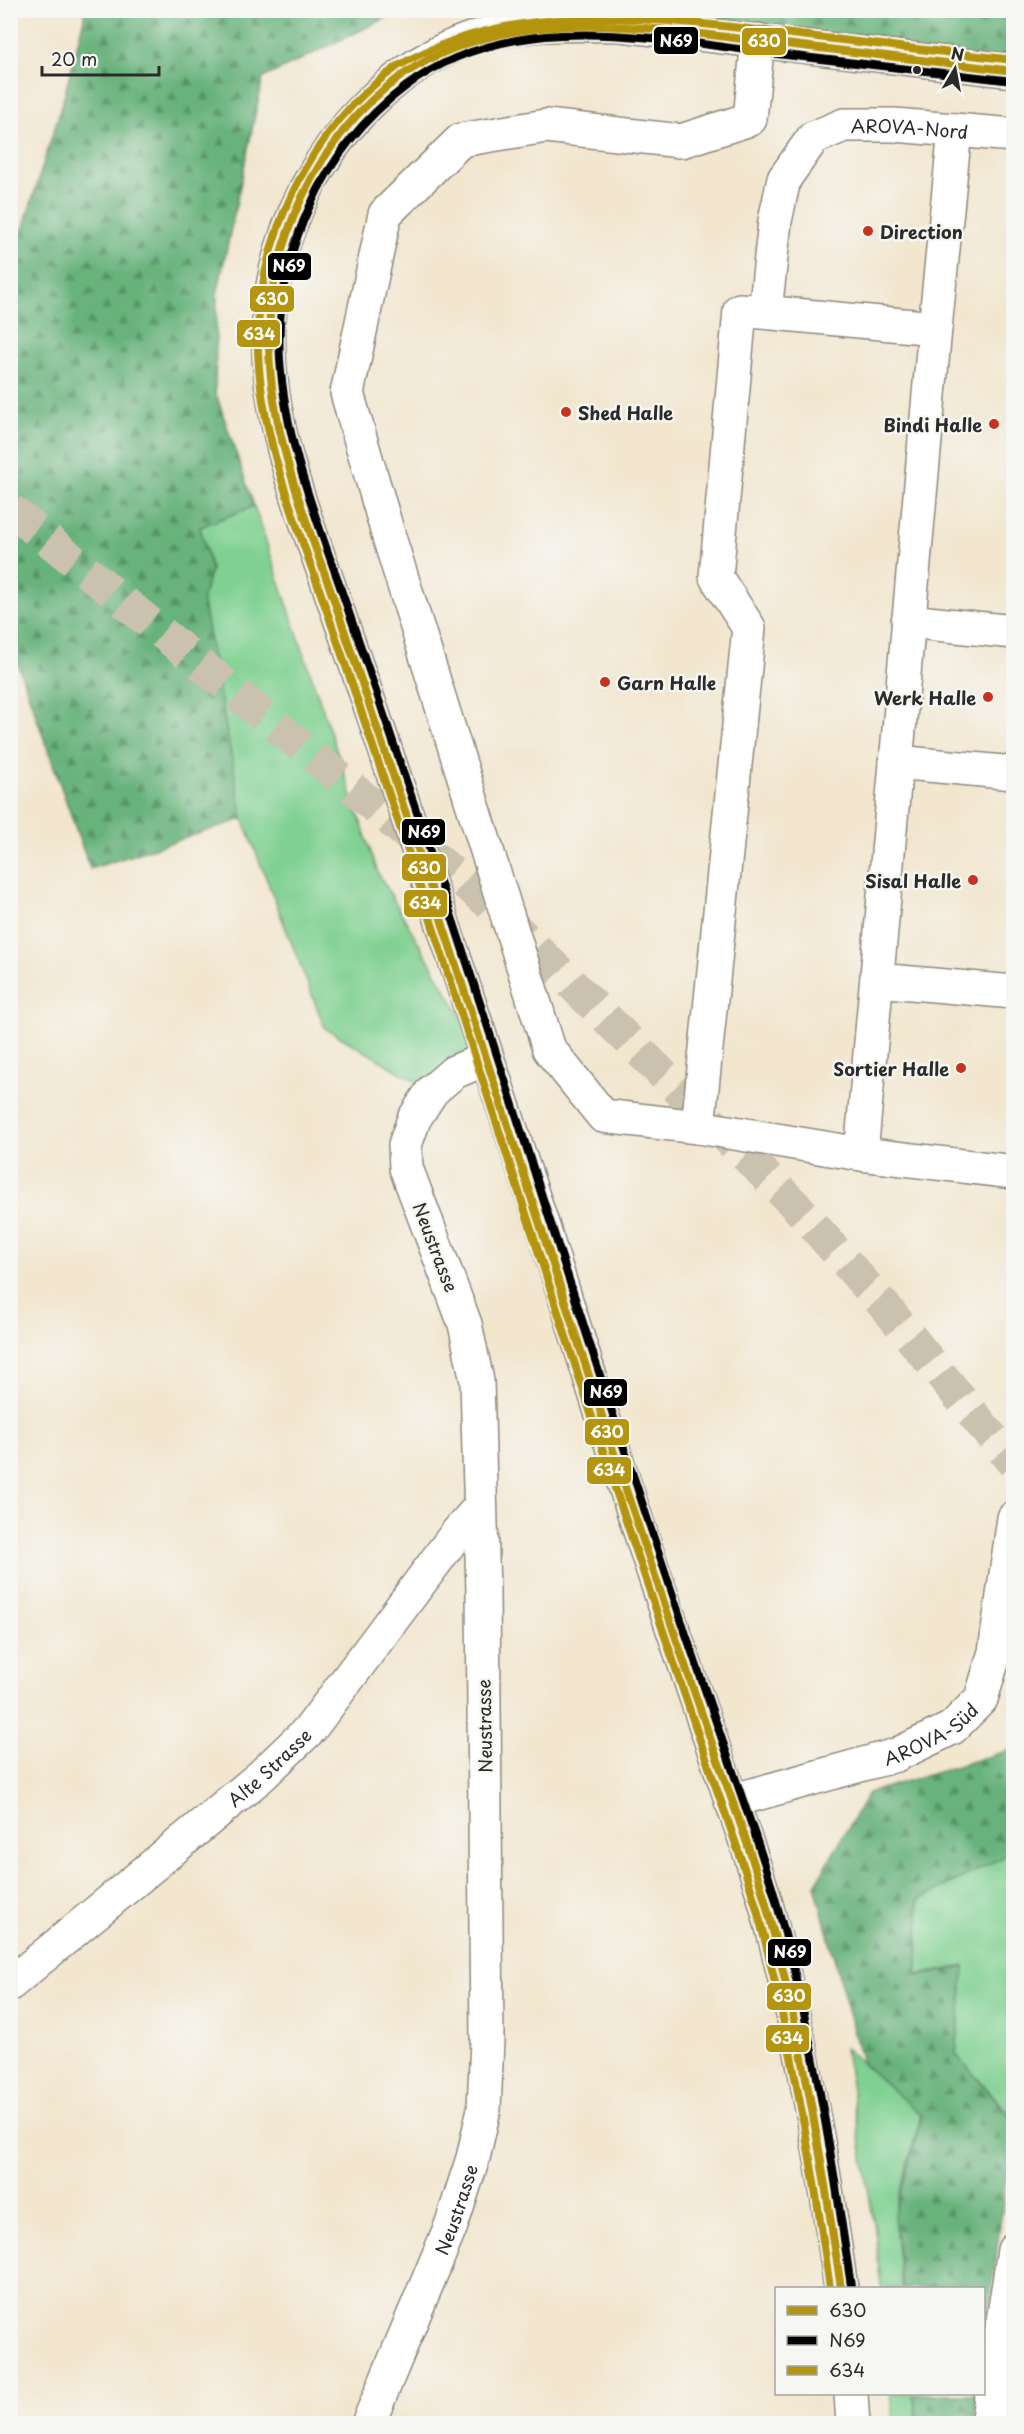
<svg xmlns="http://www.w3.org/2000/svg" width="1024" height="2434" viewBox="0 0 1024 2434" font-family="'Playpen Sans',sans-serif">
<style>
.green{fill:#7fd091;stroke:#557e5e;stroke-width:1.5}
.forest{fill:url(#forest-firs);stroke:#496e53;stroke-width:1.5}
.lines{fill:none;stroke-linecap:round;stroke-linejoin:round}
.highway-tunnel{stroke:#cac1ae;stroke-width:33;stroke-dasharray:33 16;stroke-linecap:butt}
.minor-casing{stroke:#8e887d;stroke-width:36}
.major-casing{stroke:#8e887d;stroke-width:36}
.minor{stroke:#fff;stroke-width:33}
.major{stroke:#fff;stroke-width:33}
.bus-1-casing{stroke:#f6f6f2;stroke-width:12}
.bus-2-casing{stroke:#f6f6f2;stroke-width:12}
.bus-3-casing{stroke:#f6f6f2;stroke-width:12}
.bus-1{stroke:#b5940f;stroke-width:8}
.bus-2{stroke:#000;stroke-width:8}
.bus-3{stroke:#b5940f;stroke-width:8}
.bus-dot{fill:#2b2b2b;stroke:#f6f6f2;stroke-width:2}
.poi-dot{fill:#c8321e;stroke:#f6f6f2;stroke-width:2}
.labels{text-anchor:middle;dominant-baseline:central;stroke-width:5;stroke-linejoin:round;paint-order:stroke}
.street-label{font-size:18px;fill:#2b2b2b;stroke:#f6f6f2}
.poi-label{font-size:18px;font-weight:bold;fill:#2b2b2b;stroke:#f6f6f2;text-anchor:end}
.line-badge{stroke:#f6f6f2;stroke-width:2}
.badge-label{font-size:16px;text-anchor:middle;font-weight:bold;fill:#fff}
</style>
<defs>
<pattern id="forest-firs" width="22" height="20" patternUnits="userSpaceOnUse" patternTransform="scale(1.5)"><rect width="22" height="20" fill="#67b27b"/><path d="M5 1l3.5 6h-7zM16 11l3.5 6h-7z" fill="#559165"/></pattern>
</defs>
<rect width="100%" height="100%" fill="#f6f6f2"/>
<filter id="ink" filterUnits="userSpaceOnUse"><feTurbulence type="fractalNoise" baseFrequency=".0167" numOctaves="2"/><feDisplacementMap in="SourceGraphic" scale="12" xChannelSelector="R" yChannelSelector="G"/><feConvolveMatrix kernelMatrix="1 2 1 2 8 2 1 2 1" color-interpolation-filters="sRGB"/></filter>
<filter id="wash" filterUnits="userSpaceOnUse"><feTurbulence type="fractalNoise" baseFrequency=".008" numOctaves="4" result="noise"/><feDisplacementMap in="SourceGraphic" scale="24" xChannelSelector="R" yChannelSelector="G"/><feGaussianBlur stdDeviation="1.35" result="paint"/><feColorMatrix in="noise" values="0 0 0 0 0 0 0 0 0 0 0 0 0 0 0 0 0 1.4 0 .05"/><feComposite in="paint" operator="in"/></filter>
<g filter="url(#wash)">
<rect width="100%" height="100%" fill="#f2e6cf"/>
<g class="green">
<polygon points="254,506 378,873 486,1059 432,1091 325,1028 243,819 202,599 211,570 200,527"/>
<polygon points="1013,1851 1013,2117 955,2054 964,1966 918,1975 919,1900"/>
<polygon points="845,2048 921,2115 894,2214 902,2288 881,2288 875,2230"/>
<polygon points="1013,2345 1013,2423 1003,2423"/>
<polygon points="891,2394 913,2394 917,2423 894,2423"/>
</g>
<g class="forest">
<polygon points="86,10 400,11 263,78 217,295 215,391 254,506 200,527 211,570 202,599 243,819 90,869 18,665 10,627 11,267 63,101"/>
<polygon points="648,11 1013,11 1013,68 655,29"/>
<polygon points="1013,1749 1013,1852 918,1900 918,1976 964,1967 956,2054 1013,2120 984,2355 984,2288 902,2288 894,2216 922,2116 862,2063 815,1885 868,1793"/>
<polygon points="914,2394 978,2394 974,2423 917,2423"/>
</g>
</g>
<g filter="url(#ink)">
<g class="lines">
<polyline class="highway-tunnel" points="10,509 345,782 498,911 796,1206 888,1310 1014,1464"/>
<g class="minor-casing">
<g id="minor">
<path id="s1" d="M 765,312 L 775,221 L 784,179 L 813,138 L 844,125 L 894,125 L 1014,135"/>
<polyline points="935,328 955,130"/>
<polyline points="908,621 1014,632"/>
<polyline points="896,762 1014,773"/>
<polyline points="877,980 1014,992"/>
<polyline points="698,1127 603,1116 549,1049 389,537 347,393 385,214 461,140 546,126 681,141 750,119 758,40"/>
<polyline points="861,1154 698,1127 749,628 716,577 740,310 935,328 861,1154 1014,1172"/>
<path id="s2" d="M 731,1801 L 896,1755 L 952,1728 L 981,1699 L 995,1652 L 1014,1518"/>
<path id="s3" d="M 10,1984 L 261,1776 L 311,1728 L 457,1533 L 480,1507"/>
<path id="s4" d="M 368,2424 L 451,2226 L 473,2158 L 484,2109 L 487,2040 L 483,1592 L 477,1381 L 465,1324 L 406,1168 L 405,1145 L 414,1119 L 432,1091 L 454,1072 L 486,1059"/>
<polyline points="987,2424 1014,2250"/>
</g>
</g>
<g class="major-casing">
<g id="major">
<path d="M 841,2288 C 823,2161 801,2033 767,1908 C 755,1863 737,1818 722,1773 C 693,1688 663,1602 635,1516 C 602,1418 572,1319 541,1221 C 500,1094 457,967 415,840 C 389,758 360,677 332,595 C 301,506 264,417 269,320 C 276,199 361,72 480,36 C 526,22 573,24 621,25 L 1014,71"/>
<polyline points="851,2394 853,2424"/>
</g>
</g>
<use href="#minor" class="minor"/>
<use href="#major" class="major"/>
<g class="bus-1-casing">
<path id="bus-1" d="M 841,2288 C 822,2160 801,2033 767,1908 C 753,1855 733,1804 715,1752 C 684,1663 654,1574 624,1484 C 559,1286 497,1087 431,888 C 400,794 368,700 336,606 C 307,522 271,437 269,347 C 267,244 317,137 401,76 C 512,0 651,29 777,43 C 856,52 935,62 1014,71"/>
</g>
<g class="bus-2-casing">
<path id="bus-2" d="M 851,2286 C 832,2155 811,2022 774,1894 C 760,1847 743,1801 727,1754 C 696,1665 666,1576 637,1487 C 571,1291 510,1092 445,896 C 412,797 379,699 345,601 C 318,522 285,443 280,359 C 274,256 322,149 405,87 C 512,6 654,39 777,54 C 856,63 934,72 1013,81"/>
</g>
<g class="bus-3-casing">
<path id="bus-3" d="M 830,2288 C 812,2160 790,2032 756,1906 C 742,1858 724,1811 708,1764 C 677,1674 647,1584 617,1494 C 549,1290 485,1085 418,881 C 386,786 355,691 322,597 C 294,517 261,437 258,351 C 255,243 308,129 398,66 C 512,0 646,17 775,32 C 855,42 934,51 1014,60"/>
</g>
<use href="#bus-1" class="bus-1"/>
<use href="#bus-2" class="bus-2"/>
<use href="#bus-3" class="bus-3"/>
</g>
</g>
<circle class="bus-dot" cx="917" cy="70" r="5"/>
<g class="poi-dot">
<circle cx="868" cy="231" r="6"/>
<circle cx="566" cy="412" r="6"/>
<circle cx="994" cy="424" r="6"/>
<circle cx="605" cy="682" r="6"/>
<circle cx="988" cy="697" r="6"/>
<circle cx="973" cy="880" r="6"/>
<circle cx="961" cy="1068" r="6"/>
</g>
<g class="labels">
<g class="street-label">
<text stroke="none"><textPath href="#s1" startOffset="284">AROVA-Nord</textPath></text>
<text transform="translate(436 1247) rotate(69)">Neustrasse</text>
<text transform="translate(484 1726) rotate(-91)">Neustrasse</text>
<text stroke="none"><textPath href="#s2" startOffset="212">AROVA-Süd</textPath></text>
<text stroke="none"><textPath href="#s3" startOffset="338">Alte Strasse</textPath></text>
<text stroke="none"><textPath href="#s4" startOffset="232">Neustrasse</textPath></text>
</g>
<g class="poi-label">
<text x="880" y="231" text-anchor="start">Direction</text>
<text x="578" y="412" text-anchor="start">Shed Halle</text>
<text x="982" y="424">Bindi Halle</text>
<text x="617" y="682" text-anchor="start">Garn Halle</text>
<text x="976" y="697">Werk Halle</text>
<text x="961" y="880">Sisal Halle</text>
<text x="949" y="1068">Sortier Halle</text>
</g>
</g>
<g class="line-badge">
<rect x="653" y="26" width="46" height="29" rx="6" fill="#000"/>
<rect x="741" y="27" width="46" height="29" rx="6" fill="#b5940f"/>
<rect x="267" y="252" width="45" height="29" rx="6" fill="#000"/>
<rect x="249" y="285" width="46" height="28" rx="6" fill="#b5940f"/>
<rect x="236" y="319" width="45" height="29" rx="6" fill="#b5940f"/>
<rect x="401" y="818" width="45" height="28" rx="6" fill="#000"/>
<rect x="401" y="853" width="46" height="29" rx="6" fill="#b5940f"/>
<rect x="403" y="889" width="45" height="29" rx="6" fill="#b5940f"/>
<rect x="583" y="1378" width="45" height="29" rx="6" fill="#000"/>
<rect x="584" y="1418" width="46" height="28" rx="6" fill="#b5940f"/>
<rect x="586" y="1456" width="46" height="29" rx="6" fill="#b5940f"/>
<rect x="767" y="1938" width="45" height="29" rx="6" fill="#000"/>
<rect x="766" y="1982" width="46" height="29" rx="6" fill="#b5940f"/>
<rect x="765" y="2024" width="45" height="29" rx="6" fill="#b5940f"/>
</g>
<g class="badge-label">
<text x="676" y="47">N69</text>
<text x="764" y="47">630</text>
<text x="289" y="272">N69</text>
<text x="272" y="305">630</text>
<text x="259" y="340">634</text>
<text x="424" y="838">N69</text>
<text x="424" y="874">630</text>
<text x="425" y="909">634</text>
<text x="606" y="1398">N69</text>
<text x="607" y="1438">630</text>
<text x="609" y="1476">634</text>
<text x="790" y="1958">N69</text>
<text x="789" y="2002">630</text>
<text x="787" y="2044">634</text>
</g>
<rect width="1024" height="2434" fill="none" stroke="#f6f6f2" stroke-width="36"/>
<rect x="775" y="2287" width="210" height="108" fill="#f6f6f2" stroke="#a5a5a2" stroke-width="1.5"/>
<rect x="787" y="2306" width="30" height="9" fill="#b5940f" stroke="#a5a5a2" stroke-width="1.5"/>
<text x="829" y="2317" font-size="18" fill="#2b2b2b">630</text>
<rect x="787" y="2336" width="30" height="9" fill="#000000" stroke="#a5a5a2" stroke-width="1.5"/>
<text x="829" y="2347" font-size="18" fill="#2b2b2b">N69</text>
<rect x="787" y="2366" width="30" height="9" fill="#b5940f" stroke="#a5a5a2" stroke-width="1.5"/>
<text x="829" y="2377" font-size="18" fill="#2b2b2b">634</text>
<g transform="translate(955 69) rotate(10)" stroke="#f6f6f2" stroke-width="4.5" paint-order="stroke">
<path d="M0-4.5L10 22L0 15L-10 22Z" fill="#2b2b2b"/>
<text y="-9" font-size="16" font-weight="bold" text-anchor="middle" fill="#2b2b2b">N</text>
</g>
<path d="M42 66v9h117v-9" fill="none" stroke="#2b2b2b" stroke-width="3"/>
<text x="51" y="66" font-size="18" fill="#2b2b2b" stroke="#f6f6f2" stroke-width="4.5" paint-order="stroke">20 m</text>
</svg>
